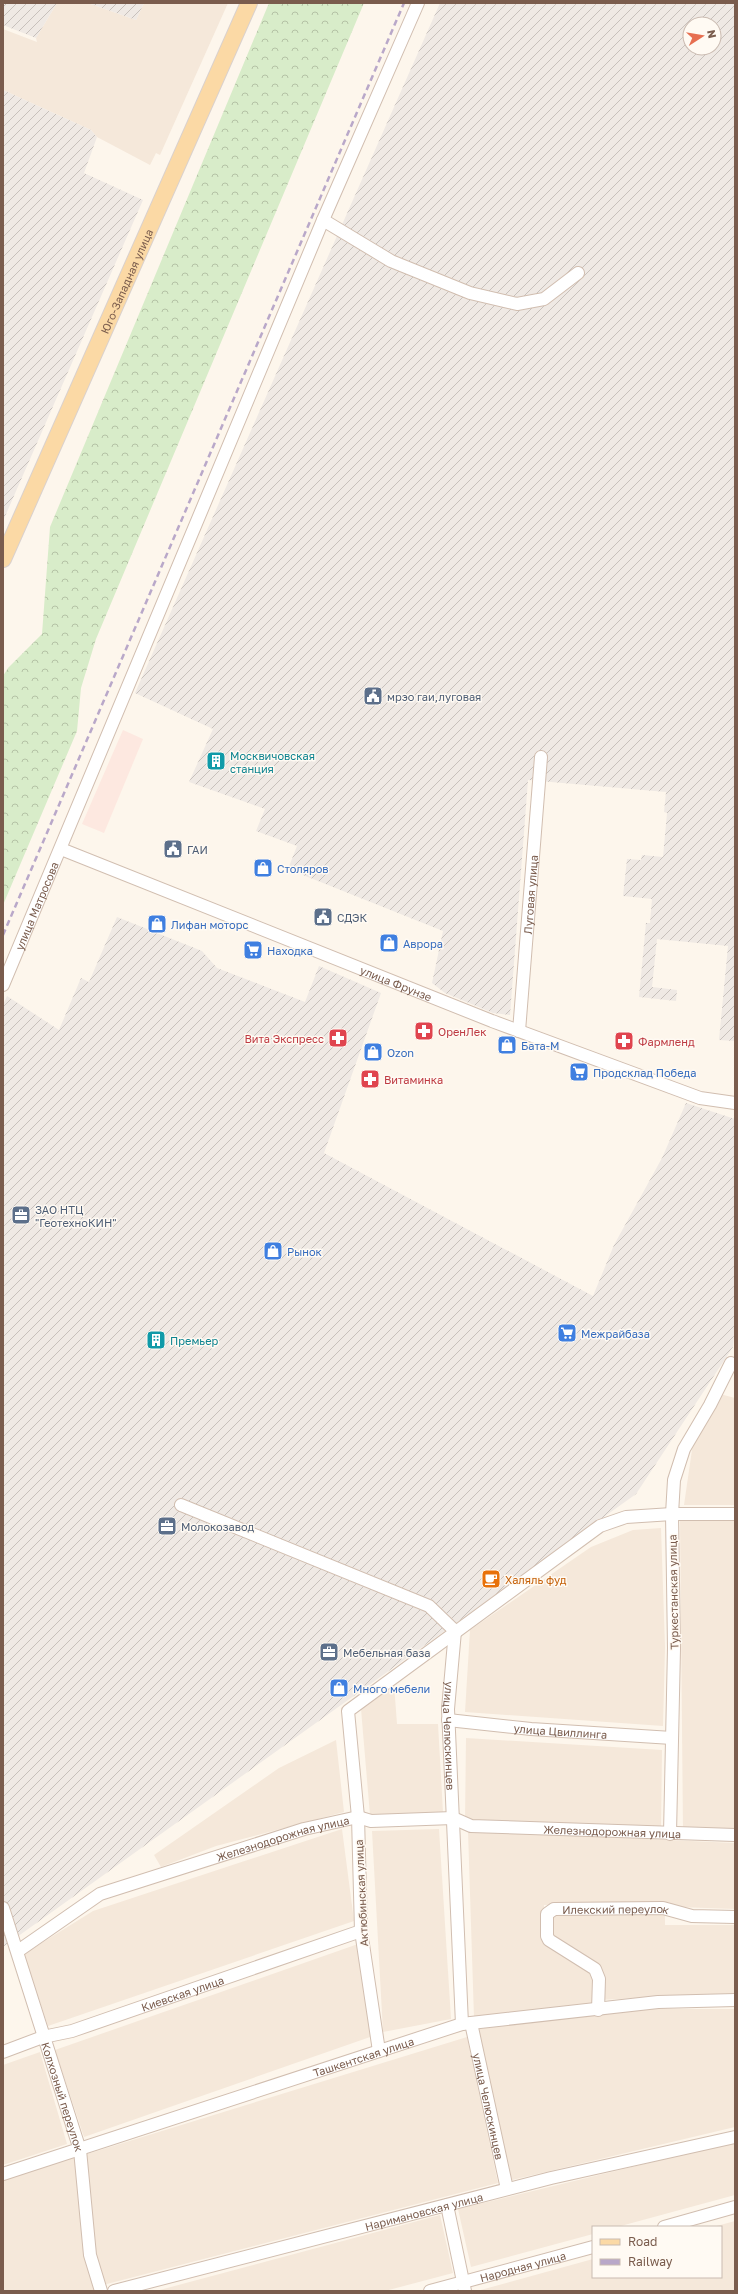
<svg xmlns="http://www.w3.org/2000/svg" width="738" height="2294" viewBox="0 0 738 2294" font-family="'Golos Text',sans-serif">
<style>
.residential{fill:#f5e8da}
.commercial{fill:#fde8e0}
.industrial{fill:url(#industrial-furrows);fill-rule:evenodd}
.forest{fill:url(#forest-crowns)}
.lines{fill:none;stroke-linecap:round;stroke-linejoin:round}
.minor-casing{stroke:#d1beb0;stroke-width:14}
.major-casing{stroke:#dad1cd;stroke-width:18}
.minor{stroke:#fff;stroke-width:12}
.major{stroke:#fbd9a5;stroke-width:16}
.rail{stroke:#b9a8c9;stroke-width:2.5;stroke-dasharray:6 4;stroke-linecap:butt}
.labels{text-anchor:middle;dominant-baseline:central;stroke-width:3;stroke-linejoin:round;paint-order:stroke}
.street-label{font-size:11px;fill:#7a5c4d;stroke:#fffaf3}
.service-label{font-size:11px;fill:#4e5e75;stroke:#fffaf3;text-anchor:start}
.culture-label{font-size:11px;fill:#0d838f;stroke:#fffaf3;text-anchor:start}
.shop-label{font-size:11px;fill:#366cbe;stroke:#fffaf3;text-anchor:start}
.health-label{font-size:11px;fill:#be3a42;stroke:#fffaf3;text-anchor:start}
.food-label{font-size:11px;fill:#c56008;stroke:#fffaf3;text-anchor:start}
</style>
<defs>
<pattern id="industrial-furrows" width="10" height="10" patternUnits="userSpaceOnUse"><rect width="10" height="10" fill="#efe9e4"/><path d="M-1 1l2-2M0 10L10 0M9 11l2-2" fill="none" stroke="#c7c0bb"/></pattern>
<pattern id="forest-crowns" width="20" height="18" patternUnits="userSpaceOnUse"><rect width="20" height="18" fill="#d8ecc9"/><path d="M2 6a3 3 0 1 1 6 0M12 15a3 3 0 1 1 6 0" fill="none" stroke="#b4c2a5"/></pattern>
</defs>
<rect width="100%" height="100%" fill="#fdf6ec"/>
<g class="residential">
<polygon points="57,3 88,3 136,20 144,3 228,3 160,155 156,153 150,165 97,137 91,130 3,90 3,29 37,42 36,38"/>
<polygon points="720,1394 735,1398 735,1505 684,1505 693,1443"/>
<polygon points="680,1520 735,1520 735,1831 683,1831"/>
<polygon points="661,1528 665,1647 663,1726 465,1712 470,1630 591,1547 633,1530"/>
<polygon points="394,1684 397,1724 438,1724 443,1812 370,1815 361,1709"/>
<polygon points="466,1738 662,1750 661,1829 465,1821"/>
<polygon points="336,1740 344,1812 216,1846 161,1867 154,1855 279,1768"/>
<polygon points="342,1829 354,1921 48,2026 24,1954 93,1911"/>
<polygon points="439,1829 451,2019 383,2032 372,1831"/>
<polygon points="468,1831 735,1843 735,1909 678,1907 668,1902 544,1905 544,1941 593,1973 594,2003 474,2018"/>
<polygon points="553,1912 665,1914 665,1925 735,1925 735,1993 600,2000 599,1965 551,1934"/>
<polygon points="358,1944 373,2036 84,2137 55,2050"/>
<polygon points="630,2009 735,2009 735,2127 512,2180 478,2029"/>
<polygon points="467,2037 498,2183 103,2285 92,2244 84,2155"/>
<polygon points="40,2052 67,2144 3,2165 3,2065"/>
<polygon points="735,2142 735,2195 617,2227 593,2227 593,2234 471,2267 458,2209"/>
<polygon points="75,2155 83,2241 94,2291 3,2291 3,2179"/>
<polygon points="440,2215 453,2273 385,2291 156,2291"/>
<polygon points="735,2221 735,2291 477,2291 593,2259 593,2277 721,2277 721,2227 713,2227"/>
</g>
<polygon class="commercial" points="123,730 143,739 104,833 82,824"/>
<g class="industrial">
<polygon points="3,3 57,3 36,38 3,25"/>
<polygon points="88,3 144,3 136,20"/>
<path d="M 440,3 L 735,3 L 735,1041 L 719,1040 L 728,946 L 657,939 L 652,987 L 677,990 L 676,1001 L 639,997 L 646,923 L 650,923 L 652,899 L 623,896 L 627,859 L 641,860 L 642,855 L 663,857 L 667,813 L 664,812 L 666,792 L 528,780 L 510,1015 L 493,1013 L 445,993 L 432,983 L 443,931 L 288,869 L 297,846 L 256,831 L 265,809 L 189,782 L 213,729 L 135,693 ZM 690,24 L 714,24 L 714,48 L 690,48 Z"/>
<polygon points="3,90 91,130 97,137 84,173 143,200 3,521"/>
<polygon points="117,917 202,951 217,968 305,1002 319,966 381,993 324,1153 593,1296 614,1245 662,1158 686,1103 735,1119 735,1321 733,1347 636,1494 3,1947 3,1005 7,996 59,1030 81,978 89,982"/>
</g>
<polygon class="forest" points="269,3 364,3 96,639 81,688 77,731 3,905 3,676 8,668 42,634 50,527"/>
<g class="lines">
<g class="minor-casing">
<g id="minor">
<polyline points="323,220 391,261 470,293 517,304 544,299 578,273"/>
<path id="s1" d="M 61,849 L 492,1021 L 700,1098 L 735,1103"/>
<path id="s2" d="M 3,985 L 323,220 L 418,3"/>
<path id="s3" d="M 519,1031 L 541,757"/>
<path id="s4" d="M 181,1505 L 429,1606 L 455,1631 L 448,1709 L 462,2024"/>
<path id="s5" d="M 448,1720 L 531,1729 L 672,1738"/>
<polyline points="670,1834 674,1648 672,1514 674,1480 684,1449 710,1405 731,1363"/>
<path id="s6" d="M 3,1908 L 80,2150 L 90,2255 L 101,2291"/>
<path id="s7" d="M 18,1951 L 100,1894 L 304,1829 L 358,1817 L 371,1821 L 453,1818 L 471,1826 L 735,1835"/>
<path id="s8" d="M 598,2010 L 599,1979 L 595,1969 L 549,1940 L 547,1936 L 547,1914 L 554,1909 L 663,1908 L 692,1916 L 735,1917"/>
<path id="s9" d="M 471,2023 L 507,2189"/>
<polyline points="379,2051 361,1931 358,1817 348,1711 600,1526 626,1517 672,1514 735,1514"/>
<path id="s10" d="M 3,2052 L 43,2037 L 72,2031 L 361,1931"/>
<path id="s11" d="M 3,2174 L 462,2024 L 658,2002 L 735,2000"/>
<polyline points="447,2205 465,2291"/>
<polyline points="664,2227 735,2207"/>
<path id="s12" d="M 114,2291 L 551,2178 L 735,2137"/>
<path id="s13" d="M 430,2291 L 593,2247"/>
</g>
</g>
<g class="major-casing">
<g id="major">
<path id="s14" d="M 3,559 L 249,3"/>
</g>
</g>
<use href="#minor" class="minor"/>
<use href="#major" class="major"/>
<polyline class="rail" points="3,935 404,3"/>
</g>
<defs>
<g id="civic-square" transform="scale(1)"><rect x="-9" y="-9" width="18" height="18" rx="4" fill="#5c6f8a" stroke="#fffaf3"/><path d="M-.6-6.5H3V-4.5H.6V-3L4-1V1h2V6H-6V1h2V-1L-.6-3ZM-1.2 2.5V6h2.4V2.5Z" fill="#fff"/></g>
<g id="building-square" transform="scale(1)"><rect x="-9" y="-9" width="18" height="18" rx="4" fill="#0f9aa8" stroke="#fffaf3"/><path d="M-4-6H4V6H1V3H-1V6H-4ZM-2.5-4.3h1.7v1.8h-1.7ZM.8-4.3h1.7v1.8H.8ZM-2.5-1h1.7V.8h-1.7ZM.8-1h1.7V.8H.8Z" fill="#fff"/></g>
<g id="shop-square" transform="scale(1)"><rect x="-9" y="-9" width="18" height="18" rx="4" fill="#3f7fe0" stroke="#fffaf3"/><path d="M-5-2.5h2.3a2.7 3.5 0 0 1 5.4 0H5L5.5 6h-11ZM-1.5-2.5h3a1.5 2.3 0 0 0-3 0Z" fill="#fff"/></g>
<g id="supermarket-square" transform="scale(1)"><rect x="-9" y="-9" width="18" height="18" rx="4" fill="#3f7fe0" stroke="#fffaf3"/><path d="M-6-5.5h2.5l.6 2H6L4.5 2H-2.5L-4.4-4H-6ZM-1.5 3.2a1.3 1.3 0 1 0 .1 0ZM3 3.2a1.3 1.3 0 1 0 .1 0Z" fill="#fff"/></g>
<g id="pharmacy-square" transform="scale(1)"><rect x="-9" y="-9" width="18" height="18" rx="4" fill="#e0444e" stroke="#fffaf3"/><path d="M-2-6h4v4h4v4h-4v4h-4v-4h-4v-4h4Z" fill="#fff"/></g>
<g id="office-square" transform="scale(1)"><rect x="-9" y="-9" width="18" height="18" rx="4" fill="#5c6f8a" stroke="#fffaf3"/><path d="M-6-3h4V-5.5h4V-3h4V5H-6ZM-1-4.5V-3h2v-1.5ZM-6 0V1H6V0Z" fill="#fff"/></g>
<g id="cafe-square" transform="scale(1)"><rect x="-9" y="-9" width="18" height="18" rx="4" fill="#e8710a" stroke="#fffaf3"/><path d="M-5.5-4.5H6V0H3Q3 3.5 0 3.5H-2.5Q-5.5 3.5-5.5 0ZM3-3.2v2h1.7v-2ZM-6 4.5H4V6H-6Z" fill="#fff"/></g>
</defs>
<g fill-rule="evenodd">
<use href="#civic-square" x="373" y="696"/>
<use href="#building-square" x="216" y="761"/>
<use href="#civic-square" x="173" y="849"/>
<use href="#shop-square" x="263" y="868"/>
<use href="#civic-square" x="323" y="917"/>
<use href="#shop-square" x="157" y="924"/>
<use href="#shop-square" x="389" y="943"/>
<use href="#supermarket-square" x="253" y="950"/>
<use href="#pharmacy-square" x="424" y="1031"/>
<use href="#pharmacy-square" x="338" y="1038"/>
<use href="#pharmacy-square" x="624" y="1041"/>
<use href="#shop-square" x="507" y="1045"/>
<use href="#shop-square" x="373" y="1052"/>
<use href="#supermarket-square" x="579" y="1072"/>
<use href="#pharmacy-square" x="370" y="1079"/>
<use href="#office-square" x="21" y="1215"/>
<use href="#shop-square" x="273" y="1251"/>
<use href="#supermarket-square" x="567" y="1333"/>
<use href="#building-square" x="156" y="1340"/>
<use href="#office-square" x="167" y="1526"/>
<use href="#cafe-square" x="491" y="1579"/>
<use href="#office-square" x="329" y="1652"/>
<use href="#shop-square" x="339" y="1688"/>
</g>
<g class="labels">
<g class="street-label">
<text stroke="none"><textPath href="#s14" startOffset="304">Юго-Западная улица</textPath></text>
<text stroke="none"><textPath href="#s3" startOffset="137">Луговая улица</textPath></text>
<text stroke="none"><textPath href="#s2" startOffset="86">улица Матросова</textPath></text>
<text stroke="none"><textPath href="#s1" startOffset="361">улица Фрунзе</textPath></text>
<text transform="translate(673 1592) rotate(-91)">Туркестанская улица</text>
<text stroke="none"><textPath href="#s5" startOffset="113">улица Цвиллинга</textPath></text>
<text stroke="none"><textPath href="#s4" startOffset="409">улица Челюскинцев</textPath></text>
<text stroke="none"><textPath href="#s7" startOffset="626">Железнодорожная улица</textPath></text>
<text stroke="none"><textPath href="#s7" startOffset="291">Железнодорожная улица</textPath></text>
<text transform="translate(361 1893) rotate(-93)">Актюбинская улица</text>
<text stroke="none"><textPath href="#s8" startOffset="193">Илекский переулок</textPath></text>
<text stroke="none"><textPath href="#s10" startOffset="189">Киевская улица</textPath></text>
<text stroke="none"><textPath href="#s11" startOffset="379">Ташкентская улица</textPath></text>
<text stroke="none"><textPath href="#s6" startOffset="198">Колхозный переулок</textPath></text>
<text stroke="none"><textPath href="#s9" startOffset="85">улица Челюскинцев</textPath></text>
<text stroke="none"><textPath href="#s12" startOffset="320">Наримановская улица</textPath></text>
<text stroke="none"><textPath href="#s13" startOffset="96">Народная улица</textPath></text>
</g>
<g class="service-label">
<text x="387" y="696">мрэо гаи,луговая</text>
<text x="187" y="849">ГАИ</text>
<text x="337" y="917">СДЭК</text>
<text x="35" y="1209">ЗАО НТЦ<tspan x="35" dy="13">"ГеотехноКИН"</tspan></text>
<text x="181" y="1526">Молокозавод</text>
<text x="343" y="1652">Мебельная база</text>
</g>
<g class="culture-label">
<text x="230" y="755">Москвичовская<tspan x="230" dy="13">станция</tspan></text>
<text x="170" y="1340">Премьер</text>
</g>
<g class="shop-label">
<text x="277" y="868">Столяров</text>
<text x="171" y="924">Лифан моторс</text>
<text x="403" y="943">Аврора</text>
<text x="267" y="950">Находка</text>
<text x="521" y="1045">Бата-М</text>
<text x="387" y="1052">Ozon</text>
<text x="593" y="1072">Продсклад Победа</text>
<text x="287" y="1251">Рынок</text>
<text x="581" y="1333">Межрайбаза</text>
<text x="353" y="1688">Много мебели</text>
</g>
<g class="health-label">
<text x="438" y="1031">ОренЛек</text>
<text x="324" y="1038" text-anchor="end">Вита Экспресс</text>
<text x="638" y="1041">Фармленд</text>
<text x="384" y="1079">Витаминка</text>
</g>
<g class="food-label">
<text x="505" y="1579">Халяль фуд</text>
</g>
</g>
<rect width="738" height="2294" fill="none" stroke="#7a5c4d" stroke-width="8"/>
<rect x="592" y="2226" width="130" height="52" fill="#fffaf3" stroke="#cabbb1"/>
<rect x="600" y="2239" width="20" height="6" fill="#fbd9a5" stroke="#cabbb1"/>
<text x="628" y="2246" font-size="12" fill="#7a5c4d">Road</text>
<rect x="600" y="2259" width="20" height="6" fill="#b9a8c9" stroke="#cabbb1"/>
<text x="628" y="2266" font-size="12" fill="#7a5c4d">Railway</text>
<g transform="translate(702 36) rotate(78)"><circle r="19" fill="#fffaf3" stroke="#cabbb1"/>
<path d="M0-3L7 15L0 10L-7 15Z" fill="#e76f51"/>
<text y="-6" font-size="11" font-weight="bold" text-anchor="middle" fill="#7a5c4d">N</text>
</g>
</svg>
